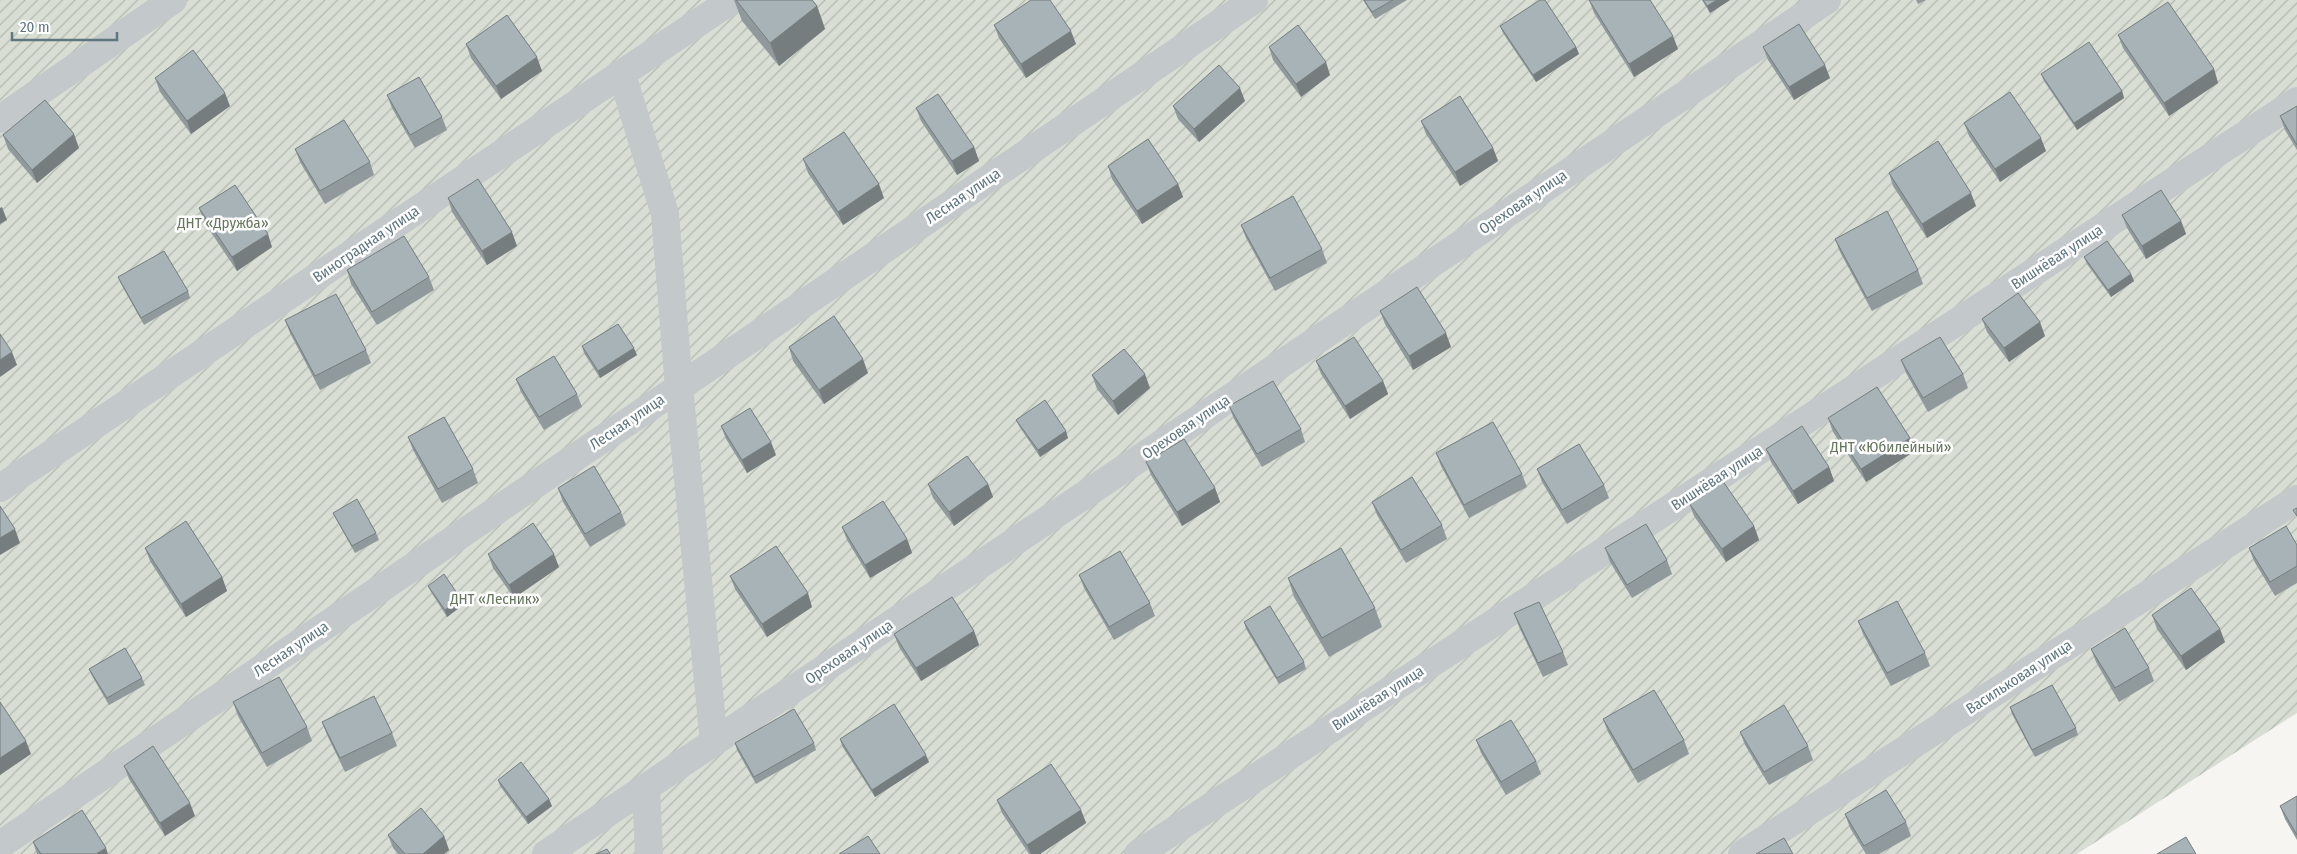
<svg xmlns="http://www.w3.org/2000/svg" width="2297" height="854" viewBox="0 0 2297 854" font-family="'Fira Sans Condensed',sans-serif">
<style>
.garden{fill:url(#garden-furrows)}
.lines{fill:none;stroke-linecap:round;stroke-linejoin:round}
.minor{stroke:#c3c8ca;stroke-width:28}
.wall{fill:#909a9d}
.shaded-wall{fill:#757d7f}
.building{fill:#a7b3b6;stroke:#757d7f}
.labels{text-anchor:middle;dominant-baseline:central;stroke-width:5;stroke-linejoin:round;paint-order:stroke}
.street-label{font-size:15px;fill:#5f767f;stroke:#fff}
.park-label{font-size:15px;fill:#66775e;stroke:#fff}
</style>
<defs>
<pattern id="garden-furrows" width="10" height="10" patternUnits="userSpaceOnUse" patternTransform="scale(1.25)"><rect width="10" height="10" fill="#d8ded3"/><path d="M-1 1l2-2M0 10L10 0M9 11l2-2" fill="none" stroke="#b2b9b0"/></pattern>
</defs>
<rect width="100%" height="100%" fill="#f6f5f2"/>
<polygon class="garden" points="0,0 2297,0 2297,713 2077,854 0,854"/>
<g class="lines">
<g class="minor">
<polyline points="622,75 665,214 679,387 714,742"/>
<polyline points="0,119 173,0"/>
<polyline points="0,488 732,0"/>
<polyline points="646,787 649,854"/>
<polyline points="0,845 1254,0"/>
<polyline points="546,854 1827,0"/>
<polyline points="1138,854 2297,101"/>
<polyline points="1742,854 2297,499"/>
</g>
</g>
<g class="wall">
<polygon points="734,0 812,0 817,6 825,29 779,66 742,21"/>
<polygon points="1363,0 1407,0 1375,19"/>
<polygon points="1589,0 1678,49 1634,77 1594,13"/>
<polygon points="1702,0 1730,0 1710,13"/>
<polygon points="1916,0 1926,0 1918,4"/>
<polygon points="994,25 1076,44 1026,78 999,38"/>
<polygon points="1500,26 1576,47 1579,54 1536,82 1503,33"/>
<polygon points="2118,35 2214,69 2218,83 2169,116 2123,48"/>
<polygon points="466,44 542,71 501,99 471,58"/>
<polygon points="1269,47 1330,75 1301,97 1273,60"/>
<polygon points="1763,47 1830,78 1794,100 1768,60"/>
<polygon points="2041,74 2122,91 2124,98 2077,130 2044,81"/>
<polygon points="155,78 230,106 191,134 160,92"/>
<polygon points="387,95 442,117 447,130 415,148 392,108"/>
<polygon points="1245,101 1199,142 1178,119 1173,106"/>
<polygon points="2297,106 2297,150 2285,130 2280,116"/>
<polygon points="916,108 974,147 979,161 957,175 921,121"/>
<polygon points="1421,121 1493,148 1498,161 1460,186 1426,134"/>
<polygon points="1964,123 2046,151 2000,182 1969,136"/>
<polygon points="3,135 79,148 37,183 8,149"/>
<polygon points="295,149 370,162 374,175 325,204 300,162"/>
<polygon points="803,159 884,198 843,225 808,173"/>
<polygon points="1108,166 1178,184 1183,197 1142,224 1112,179"/>
<polygon points="1889,173 1976,206 1927,238 1893,186"/>
<polygon points="448,198 517,246 487,265 452,212"/>
<polygon points="199,208 272,247 237,271 204,222"/>
<polygon points="2122,215 2181,221 2186,234 2146,259 2127,228"/>
<polygon points="1241,225 1322,249 1327,263 1275,291 1246,238"/>
<polygon points="1835,239 1918,270 1923,284 1872,311 1840,252"/>
<polygon points="2084,257 2131,274 2134,281 2111,297 2087,264"/>
<polygon points="347,270 429,277 434,290 377,325 351,284"/>
<polygon points="118,277 188,291 190,298 144,325 121,284"/>
<polygon points="1380,311 1451,347 1413,370 1385,324"/>
<polygon points="1982,319 2045,336 2009,362 1987,332"/>
<polygon points="285,320 366,350 371,363 320,390 290,333"/>
<polygon points="582,346 637,355 600,378 584,353"/>
<polygon points="789,347 868,373 824,404 793,361"/>
<polygon points="1901,360 1963,374 1968,388 1928,412 1906,373"/>
<polygon points="1316,361 1383,381 1388,394 1350,419 1321,374"/>
<polygon points="1092,375 1150,388 1118,415 1097,389"/>
<polygon points="516,379 577,394 582,407 544,430 521,392"/>
<polygon points="1229,406 1301,429 1305,442 1262,467 1234,419"/>
<polygon points="1828,418 1910,438 1915,451 1866,482 1833,432"/>
<polygon points="1016,420 1068,438 1040,457 1019,426"/>
<polygon points="721,426 776,455 747,473 726,439"/>
<polygon points="408,437 473,469 478,483 442,503 413,450"/>
<polygon points="1766,449 1829,467 1834,481 1798,504 1771,462"/>
<polygon points="1436,453 1522,474 1527,487 1469,518 1441,466"/>
<polygon points="1146,462 1215,488 1220,502 1182,526 1151,475"/>
<polygon points="1537,469 1604,485 1609,498 1567,524 1542,482"/>
<polygon points="928,484 988,484 993,497 954,526 933,498"/>
<polygon points="558,488 621,512 626,525 590,547 563,502"/>
<polygon points="1372,502 1442,525 1447,539 1406,563 1377,515"/>
<polygon points="1689,503 1754,526 1759,540 1726,562 1694,516"/>
<polygon points="333,513 376,533 379,540 355,553 336,519"/>
<polygon points="842,527 907,539 912,553 870,578 847,540"/>
<polygon points="2297,545 2297,583 2275,596 2254,561 2249,548"/>
<polygon points="145,548 222,577 227,591 186,617 150,561"/>
<polygon points="1605,548 1667,560 1672,574 1632,598 1610,562"/>
<polygon points="488,554 559,567 514,598 493,568"/>
<polygon points="1079,575 1150,603 1155,616 1114,640 1084,588"/>
<polygon points="730,576 812,607 767,637 735,589"/>
<polygon points="1288,578 1375,608 1382,627 1329,657 1294,597"/>
<polygon points="428,586 463,605 447,617 431,592"/>
<polygon points="1514,613 1563,652 1568,665 1543,677 1519,627"/>
<polygon points="2152,615 2225,642 2186,670 2157,629"/>
<polygon points="1858,621 1925,653 1930,666 1891,686 1863,634"/>
<polygon points="1244,622 1304,662 1306,669 1279,684 1246,629"/>
<polygon points="974,631 979,645 921,681 899,647 894,634"/>
<polygon points="2091,649 2149,668 2154,681 2119,702 2096,662"/>
<polygon points="89,669 142,678 145,685 109,705 92,676"/>
<polygon points="233,702 307,727 312,741 267,767 238,716"/>
<polygon points="2010,707 2076,728 2078,735 2035,757 2012,714"/>
<polygon points="1603,719 1684,740 1689,754 1638,783 1608,732"/>
<polygon points="322,722 392,733 397,746 345,772 327,735"/>
<polygon points="1740,732 1808,746 1813,760 1769,785 1745,745"/>
<polygon points="840,739 929,762 875,797 842,746"/>
<polygon points="1476,740 1536,761 1541,774 1506,795 1481,753"/>
<polygon points="735,743 814,743 816,750 756,784 737,750"/>
<polygon points="124,766 195,816 165,836 129,779"/>
<polygon points="498,780 552,806 528,824 500,786"/>
<polygon points="2297,796 2297,840 2285,819 2280,806"/>
<polygon points="997,800 1081,810 1086,823 1040,854 1029,854 1002,813"/>
<polygon points="1845,814 1906,822 1911,836 1879,854 1866,854 1850,828"/>
<polygon points="388,835 444,836 449,850 444,854 398,854 393,848"/>
<polygon points="33,842 108,854 37,854"/>
</g>
<g class="shaded-wall">
<polygon points="1717,0 1730,0 1710,13 1707,6"/>
<polygon points="817,6 825,29 779,66 770,43"/>
<polygon points="1071,31 1076,44 1026,78 1021,64"/>
<polygon points="1673,36 1678,49 1634,77 1629,64"/>
<polygon points="1576,47 1579,54 1536,82 1533,75"/>
<polygon points="537,57 542,71 501,99 496,86"/>
<polygon points="1326,62 1330,75 1301,97 1296,84"/>
<polygon points="1825,65 1830,78 1794,100 1789,87"/>
<polygon points="2214,69 2218,83 2169,116 2164,103"/>
<polygon points="1240,88 1245,101 1199,142 1194,129"/>
<polygon points="2122,91 2124,98 2077,130 2074,123"/>
<polygon points="225,93 230,106 191,134 187,121"/>
<polygon points="74,134 79,148 37,183 32,170"/>
<polygon points="2041,138 2046,151 2000,182 1995,169"/>
<polygon points="974,147 979,161 957,175 952,161"/>
<polygon points="1493,148 1498,161 1460,186 1455,172"/>
<polygon points="879,184 884,198 843,225 838,212"/>
<polygon points="1178,184 1183,197 1142,224 1137,211"/>
<polygon points="1971,193 1976,206 1927,238 1922,224"/>
<polygon points="2,207 7,220 0,224 0,208"/>
<polygon points="2181,221 2186,234 2146,259 2142,246"/>
<polygon points="512,232 517,246 487,265 482,251"/>
<polygon points="268,234 272,247 237,271 232,257"/>
<polygon points="2131,274 2134,281 2111,297 2108,290"/>
<polygon points="2040,322 2045,336 2009,362 2004,348"/>
<polygon points="1446,333 1451,347 1413,370 1409,356"/>
<polygon points="634,348 637,355 600,378 598,371"/>
<polygon points="12,352 17,365 0,377 0,360"/>
<polygon points="863,359 868,373 824,404 819,390"/>
<polygon points="1145,374 1150,388 1118,415 1113,401"/>
<polygon points="1383,381 1388,394 1350,419 1345,406"/>
<polygon points="1066,431 1068,438 1040,457 1038,450"/>
<polygon points="1910,438 1915,451 1866,482 1861,469"/>
<polygon points="771,442 776,455 747,473 742,460"/>
<polygon points="1829,467 1834,481 1798,504 1793,491"/>
<polygon points="988,484 993,497 954,526 949,512"/>
<polygon points="1215,488 1220,502 1182,526 1177,512"/>
<polygon points="1754,526 1759,540 1726,562 1722,549"/>
<polygon points="15,529 20,543 0,555 0,538"/>
<polygon points="907,539 912,553 870,578 865,565"/>
<polygon points="554,554 559,567 514,598 509,585"/>
<polygon points="222,577 227,591 186,617 181,604"/>
<polygon points="808,593 812,607 767,637 762,624"/>
<polygon points="461,599 463,605 447,617 445,610"/>
<polygon points="2220,629 2225,642 2186,670 2181,656"/>
<polygon points="974,631 979,645 921,681 916,668"/>
<polygon points="26,741 31,754 0,775 0,758"/>
<polygon points="926,755 929,762 875,797 872,790"/>
<polygon points="549,799 552,806 528,824 526,817"/>
<polygon points="190,803 195,816 165,836 160,823"/>
<polygon points="1081,810 1086,823 1040,854 1031,854 1027,845"/>
<polygon points="444,836 449,850 444,854 423,854"/>
<polygon points="106,848 108,854 96,854"/>
</g>
<g class="building">
<polygon points="736,0 812,0 817,6 770,43"/>
<polygon points="1031,0 1050,0 1071,31 1021,64 994,25"/>
<polygon points="1364,0 1393,0 1372,12"/>
<polygon points="1540,0 1545,0 1576,47 1533,75 1500,26"/>
<polygon points="1589,0 1650,0 1673,36 1629,64"/>
<polygon points="1703,0 1717,0 1707,6"/>
<polygon points="2168,2 2214,69 2164,103 2118,35"/>
<polygon points="507,15 537,57 496,86 466,44"/>
<polygon points="1799,24 1825,65 1789,87 1763,47"/>
<polygon points="1298,25 1326,62 1296,84 1269,47"/>
<polygon points="2089,42 2122,91 2074,123 2041,74"/>
<polygon points="193,50 225,93 187,121 155,78"/>
<polygon points="1219,65 1240,88 1194,129 1173,106"/>
<polygon points="419,77 442,117 410,135 387,95"/>
<polygon points="2010,92 2041,138 1995,169 1964,123"/>
<polygon points="938,94 974,147 952,161 916,108"/>
<polygon points="1460,96 1493,148 1455,172 1421,121"/>
<polygon points="45,100 74,134 32,170 3,135"/>
<polygon points="2297,106 2297,145 2280,116"/>
<polygon points="344,120 370,162 320,191 295,149"/>
<polygon points="844,132 879,184 838,212 803,159"/>
<polygon points="1148,139 1178,184 1137,211 1108,166"/>
<polygon points="1938,141 1971,193 1922,224 1889,173"/>
<polygon points="478,179 512,232 482,251 448,198"/>
<polygon points="235,185 268,234 232,257 199,208"/>
<polygon points="2161,190 2181,221 2142,246 2122,215"/>
<polygon points="1293,196 1322,249 1270,278 1241,225"/>
<polygon points="1887,211 1918,270 1867,298 1835,239"/>
<polygon points="404,236 429,277 372,312 347,270"/>
<polygon points="2107,241 2131,274 2108,290 2084,257"/>
<polygon points="164,251 188,291 141,318 118,277"/>
<polygon points="1417,287 1446,333 1409,356 1380,311"/>
<polygon points="2018,293 2040,322 2004,348 1982,319"/>
<polygon points="336,294 366,350 315,376 285,320"/>
<polygon points="834,316 863,359 819,390 789,347"/>
<polygon points="618,324 634,348 598,371 582,346"/>
<polygon points="0,334 12,352 0,360"/>
<polygon points="1354,337 1383,381 1345,406 1316,361"/>
<polygon points="1940,337 1963,374 1923,398 1901,360"/>
<polygon points="1124,349 1145,374 1113,401 1092,375"/>
<polygon points="554,356 577,394 539,417 516,379"/>
<polygon points="1273,381 1301,429 1257,454 1229,406"/>
<polygon points="1877,387 1910,438 1861,469 1828,418"/>
<polygon points="1045,400 1066,431 1038,450 1016,420"/>
<polygon points="750,408 771,442 742,460 721,426"/>
<polygon points="444,417 473,469 438,489 408,437"/>
<polygon points="1493,422 1522,474 1464,505 1436,453"/>
<polygon points="1802,426 1829,467 1793,491 1766,449"/>
<polygon points="1184,439 1215,488 1177,512 1146,462"/>
<polygon points="1579,444 1604,485 1562,510 1537,469"/>
<polygon points="967,456 988,484 949,512 928,484"/>
<polygon points="594,466 621,512 585,534 558,488"/>
<polygon points="1412,477 1442,525 1401,550 1372,502"/>
<polygon points="1722,480 1754,526 1722,549 1689,503"/>
<polygon points="357,499 376,533 352,546 333,513"/>
<polygon points="883,501 907,539 865,565 842,527"/>
<polygon points="0,506 15,529 0,538"/>
<polygon points="2297,508 2297,516 2293,510"/>
<polygon points="186,521 222,577 181,604 145,548"/>
<polygon points="533,523 554,554 509,585 488,554"/>
<polygon points="1646,524 1667,560 1627,585 1605,548"/>
<polygon points="2286,526 2297,545 2297,566 2270,582 2249,548"/>
<polygon points="776,546 808,593 762,624 730,576"/>
<polygon points="1341,548 1375,608 1322,638 1288,578"/>
<polygon points="1120,551 1150,603 1109,627 1079,575"/>
<polygon points="444,574 461,599 445,610 428,586"/>
<polygon points="2191,588 2220,629 2181,656 2152,615"/>
<polygon points="952,597 974,631 916,668 894,634"/>
<polygon points="1897,601 1925,653 1887,673 1858,621"/>
<polygon points="1539,602 1563,652 1538,663 1514,613"/>
<polygon points="1270,606 1304,662 1277,678 1244,622"/>
<polygon points="2125,628 2149,668 2115,688 2091,649"/>
<polygon points="125,648 142,678 107,698 89,669"/>
<polygon points="279,677 307,727 262,753 233,702"/>
<polygon points="2052,685 2076,728 2032,750 2010,707"/>
<polygon points="1654,690 1684,740 1633,770 1603,719"/>
<polygon points="374,696 392,733 340,758 322,722"/>
<polygon points="0,702 26,741 0,758"/>
<polygon points="894,704 926,755 872,790 840,739"/>
<polygon points="1784,705 1808,746 1764,772 1740,732"/>
<polygon points="794,709 814,743 754,777 735,743"/>
<polygon points="1511,720 1536,761 1501,782 1476,740"/>
<polygon points="153,746 190,803 160,823 124,766"/>
<polygon points="521,762 549,799 526,817 498,780"/>
<polygon points="1051,764 1081,810 1027,845 997,800"/>
<polygon points="1886,790 1906,822 1864,846 1845,814"/>
<polygon points="2297,796 2297,835 2280,806"/>
<polygon points="421,808 444,836 423,854 405,854 388,835"/>
<polygon points="82,810 106,848 96,854 41,854 33,842"/>
<polygon points="868,836 880,854 839,854"/>
<polygon points="2186,837 2196,854 2157,854"/>
<polygon points="1784,838 1793,854 1756,854"/>
<polygon points="607,849 610,854 596,854"/>
</g>
<g class="labels">
<g class="street-label">
<text transform="translate(963 196) rotate(-34)">Лесная улица</text>
<text transform="translate(1523 202) rotate(-34)">Ореховая улица</text>
<text transform="translate(366 244) rotate(-34)">Виноградная улица</text>
<text transform="translate(2057 257) rotate(-33)">Вишнёвая улица</text>
<text transform="translate(627 422) rotate(-34)">Лесная улица</text>
<text transform="translate(1186 427) rotate(-34)">Ореховая улица</text>
<text transform="translate(1717 478) rotate(-33)">Вишнёвая улица</text>
<text transform="translate(291 649) rotate(-34)">Лесная улица</text>
<text transform="translate(849 652) rotate(-34)">Ореховая улица</text>
<text transform="translate(2019 677) rotate(-33)">Васильковая улица</text>
<text transform="translate(1378 698) rotate(-33)">Вишнёвая улица</text>
</g>
<g class="park-label">
<text x="223" y="223">ДНТ «Дружба»</text>
<text x="1891" y="447">ДНТ «Юбилейный»</text>
<text x="495" y="599">ДНТ «Лесник»</text>
</g>
</g>
<path d="M12 32v8h105v-8" fill="none" stroke="#5f767f" stroke-width="2.5"/>
<text x="20" y="32" font-size="15" fill="#5f767f" stroke="#ffffff" stroke-width="4" paint-order="stroke">20 m</text>
</svg>
